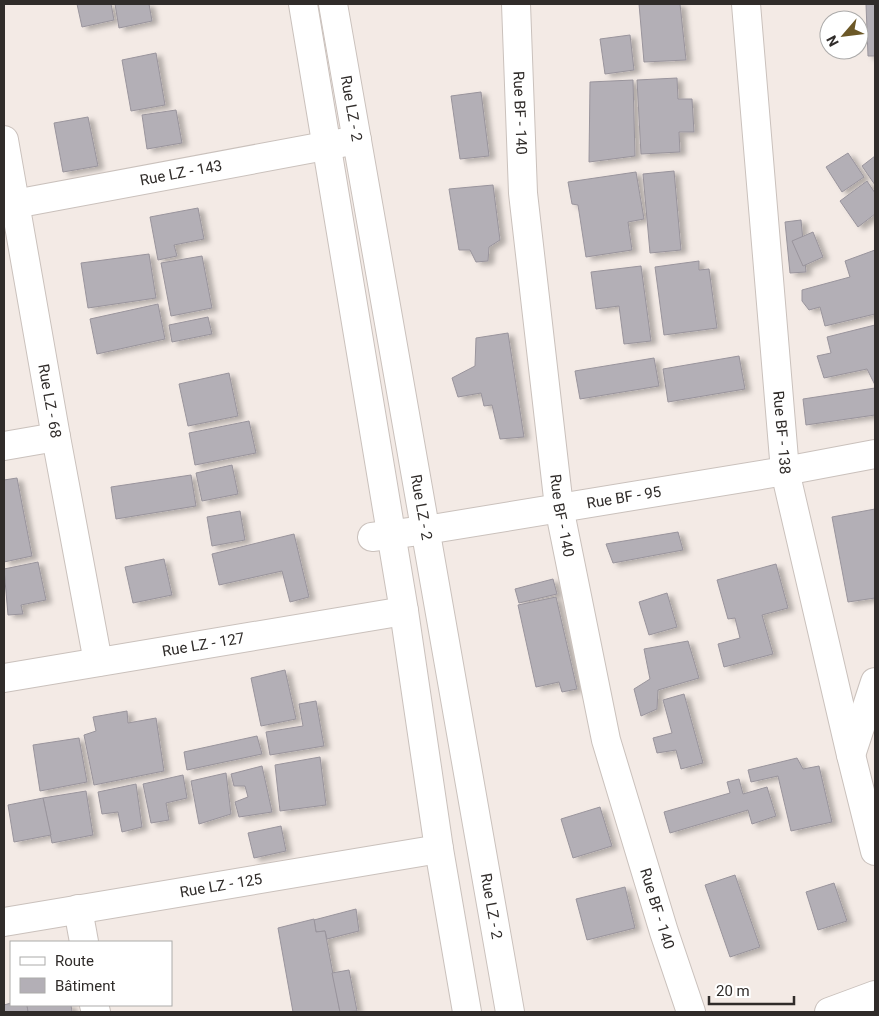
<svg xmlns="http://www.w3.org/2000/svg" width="879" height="1016" viewBox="0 0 879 1016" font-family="Roboto,sans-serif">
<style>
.building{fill:#b3afb6;stroke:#99949c;filter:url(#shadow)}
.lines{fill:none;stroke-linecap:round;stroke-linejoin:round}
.street-casing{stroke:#cac1bc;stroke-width:30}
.secondary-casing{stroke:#cac1bc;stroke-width:30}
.street{stroke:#fff;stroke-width:28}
.secondary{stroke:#fff;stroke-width:28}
.labels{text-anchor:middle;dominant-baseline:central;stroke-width:4;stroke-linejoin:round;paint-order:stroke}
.street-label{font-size:15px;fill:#302c2a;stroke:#fff}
</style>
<defs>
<filter id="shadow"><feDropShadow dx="5.5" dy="3" stdDeviation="2.5" flood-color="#0004"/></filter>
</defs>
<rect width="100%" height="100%" fill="#f3eae5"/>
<g class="building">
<polygon points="77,4 111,4 114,20 82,27"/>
<polygon points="115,4 149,4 152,21 119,28"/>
<polygon points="639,4 680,4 686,60 644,62"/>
<polygon points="866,4 875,4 875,56 868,56"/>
<polygon points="630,35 634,70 605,74 600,39"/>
<polygon points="156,53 165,105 131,111 122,60"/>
<polygon points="677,78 678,99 692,99 694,132 679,132 680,152 641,154 637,80"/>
<polygon points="633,80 635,156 589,162 590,82"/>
<polygon points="481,92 489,156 460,159 451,96"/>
<polygon points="176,110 182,143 147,149 142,115"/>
<polygon points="88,117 98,166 63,172 54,123"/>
<polygon points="848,153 864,177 842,192 826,167"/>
<polygon points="875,156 875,185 862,166"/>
<polygon points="674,171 681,250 650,253 643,174"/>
<polygon points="636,172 644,219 628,222 632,250 586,257 578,205 572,204 568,182"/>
<polygon points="867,181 875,193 875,214 858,227 840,201"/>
<polygon points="493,185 500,240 489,247 488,261 476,262 470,250 459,250 449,189"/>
<polygon points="198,208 204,239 174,245 177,256 158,260 150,217"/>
<polygon points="801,220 806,272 790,273 785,222"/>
<polygon points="813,232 823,257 803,266 792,241"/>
<polygon points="875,250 875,314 825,326 820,307 809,310 802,301 802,290 850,277 845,261"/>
<polygon points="149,254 156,298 88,308 81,263"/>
<polygon points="202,256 212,308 171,316 161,263"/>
<polygon points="699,261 699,270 709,269 717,328 664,335 655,267"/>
<polygon points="641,266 651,341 624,344 619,306 596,309 591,272"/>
<polygon points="158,304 165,339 97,354 90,319"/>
<polygon points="208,317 212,334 172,342 169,325"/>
<polygon points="875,325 875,385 867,369 824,378 817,356 831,353 827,337"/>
<polygon points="508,333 524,437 500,439 492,405 484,406 481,393 458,397 452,378 475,366 476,338"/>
<polygon points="739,356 745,389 668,402 663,369"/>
<polygon points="654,358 659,386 580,399 575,371"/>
<polygon points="229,373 238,416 188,426 179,384"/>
<polygon points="875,388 875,415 806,425 803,399"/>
<polygon points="249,421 256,453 195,465 189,433"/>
<polygon points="232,465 238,494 202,501 196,473"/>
<polygon points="191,475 196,506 116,519 111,487"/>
<polygon points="17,478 32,556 4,562 4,480"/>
<polygon points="875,509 875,598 848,602 832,517"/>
<polygon points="240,511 245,540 212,546 207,517"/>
<polygon points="678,532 683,550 613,563 606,544"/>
<polygon points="294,534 309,597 290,602 282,571 219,585 212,554"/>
<polygon points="164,559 172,595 133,603 125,567"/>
<polygon points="38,562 46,600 21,605 23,614 8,615 4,569"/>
<polygon points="776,564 788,608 762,615 773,654 724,667 718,644 740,638 735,618 728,619 717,580"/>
<polygon points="553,579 557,594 519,603 515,589"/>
<polygon points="667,593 677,627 649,635 639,602"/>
<polygon points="556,597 577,689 562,692 559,682 536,687 518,605"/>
<polygon points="688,641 699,678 658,690 657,709 641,716 634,689 650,679 644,649"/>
<polygon points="285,670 296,719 261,726 251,678"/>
<polygon points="684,694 703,763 681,769 676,750 657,753 653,738 672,733 663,700"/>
<polygon points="316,701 324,746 270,755 266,732 303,726 299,704"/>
<polygon points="127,711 128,723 156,718 164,771 94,785 84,735 96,731 93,717"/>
<polygon points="257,736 262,754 187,770 184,752"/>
<polygon points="79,738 87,782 40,791 33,745"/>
<polygon points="320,757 326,805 280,811 275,765"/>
<polygon points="797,758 803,769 819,766 832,822 791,831 778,776 751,782 748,770"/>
<polygon points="262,766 272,812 239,817 235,802 248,797 245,786 234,786 231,774"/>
<polygon points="226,773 231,814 199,824 191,781"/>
<polygon points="183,775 187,798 166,803 169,820 151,823 143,784"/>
<polygon points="739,779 743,794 767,787 776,816 752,824 748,810 670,833 664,812 730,793 727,782"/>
<polygon points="136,784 142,827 122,832 118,812 102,814 98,792"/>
<polygon points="86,791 93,835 52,843 43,798"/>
<polygon points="43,798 51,835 14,842 8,805"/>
<polygon points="600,807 612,846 573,858 561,819"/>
<polygon points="281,826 286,851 254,858 248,833"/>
<polygon points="735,875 760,947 730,957 705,885"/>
<polygon points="834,883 847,921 818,930 806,892"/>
<polygon points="625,887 635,928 587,940 576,899"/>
<polygon points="356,909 359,931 327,939 325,931 316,932 314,920"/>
<polygon points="314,919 316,932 325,931 340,1012 293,1012 278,928"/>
<polygon points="349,970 357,1011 340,1012 332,973"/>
<polygon points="11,1003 11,1005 27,1005 28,1012 4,1012 4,1005"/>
<polygon points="27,1005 71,1005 72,1012 28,1012"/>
</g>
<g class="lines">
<g class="street-casing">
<g id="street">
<path id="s1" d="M 516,4 L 523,193 L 559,507 L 606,740 L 664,932 L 691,1012"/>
<path id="s2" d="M 746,4 L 785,471 L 851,755 L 875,851"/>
<path id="s3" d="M 4,140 L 56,437 L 98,662"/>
<path id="s4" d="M 4,206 L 357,140"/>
<polyline points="4,446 56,437"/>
<path id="s5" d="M 372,537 L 426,530 L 785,471 L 875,454"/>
<path id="s6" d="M 4,678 L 404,611"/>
<polyline points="851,755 875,682"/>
<polyline points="78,909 84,942"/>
<path id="s7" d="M 4,922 L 439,849"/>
<polyline points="94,1005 96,1012"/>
<polyline points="829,1012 875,995"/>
</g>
</g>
<g class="secondary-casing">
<g id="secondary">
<polyline points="303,4 404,611 439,849 467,1012"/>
<path id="s8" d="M 333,4 L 510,1012"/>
</g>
</g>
<use href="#street" class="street"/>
<use href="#secondary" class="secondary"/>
</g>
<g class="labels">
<g class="street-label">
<text stroke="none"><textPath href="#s8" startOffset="106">Rue LZ - 2</textPath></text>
<text stroke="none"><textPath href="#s1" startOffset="109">Rue BF - 140</textPath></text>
<text stroke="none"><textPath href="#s4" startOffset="180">Rue LZ - 143</textPath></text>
<text stroke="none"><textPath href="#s3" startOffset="265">Rue LZ - 68</textPath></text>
<text stroke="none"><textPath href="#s2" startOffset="430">Rue BF - 138</textPath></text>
<text stroke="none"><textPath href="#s5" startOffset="255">Rue BF - 95</textPath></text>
<text stroke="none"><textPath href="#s8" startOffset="511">Rue LZ - 2</textPath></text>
<text stroke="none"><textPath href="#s1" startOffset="514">Rue BF - 140</textPath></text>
<text stroke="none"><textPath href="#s6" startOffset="202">Rue LZ - 127</textPath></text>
<text stroke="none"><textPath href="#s7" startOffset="220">Rue LZ - 125</textPath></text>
<text stroke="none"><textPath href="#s8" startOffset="916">Rue LZ - 2</textPath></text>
<text stroke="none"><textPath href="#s1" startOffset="919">Rue BF - 140</textPath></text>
</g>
</g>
<rect width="879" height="1016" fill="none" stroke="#302c2a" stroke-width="10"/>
<rect x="10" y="941" width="162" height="65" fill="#ffffff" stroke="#acabaa"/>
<rect x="20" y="957" width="25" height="8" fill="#ffffff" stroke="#acabaa"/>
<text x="55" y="966" font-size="15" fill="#302c2a">Route</text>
<rect x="20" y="978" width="25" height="15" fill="#b3afb6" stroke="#acabaa"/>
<text x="55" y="991" font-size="15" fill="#302c2a">Bâtiment</text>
<g transform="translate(844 35) rotate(242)"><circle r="24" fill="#ffffff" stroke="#acabaa"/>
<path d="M0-4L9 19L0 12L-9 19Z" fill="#6c5827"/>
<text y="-8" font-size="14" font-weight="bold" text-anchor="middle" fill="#302c2a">N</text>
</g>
<path d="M709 996v8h85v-8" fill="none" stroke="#302c2a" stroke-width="2.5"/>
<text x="716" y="996" font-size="15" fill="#302c2a" stroke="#ffffff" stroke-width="4" paint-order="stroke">20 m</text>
</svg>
